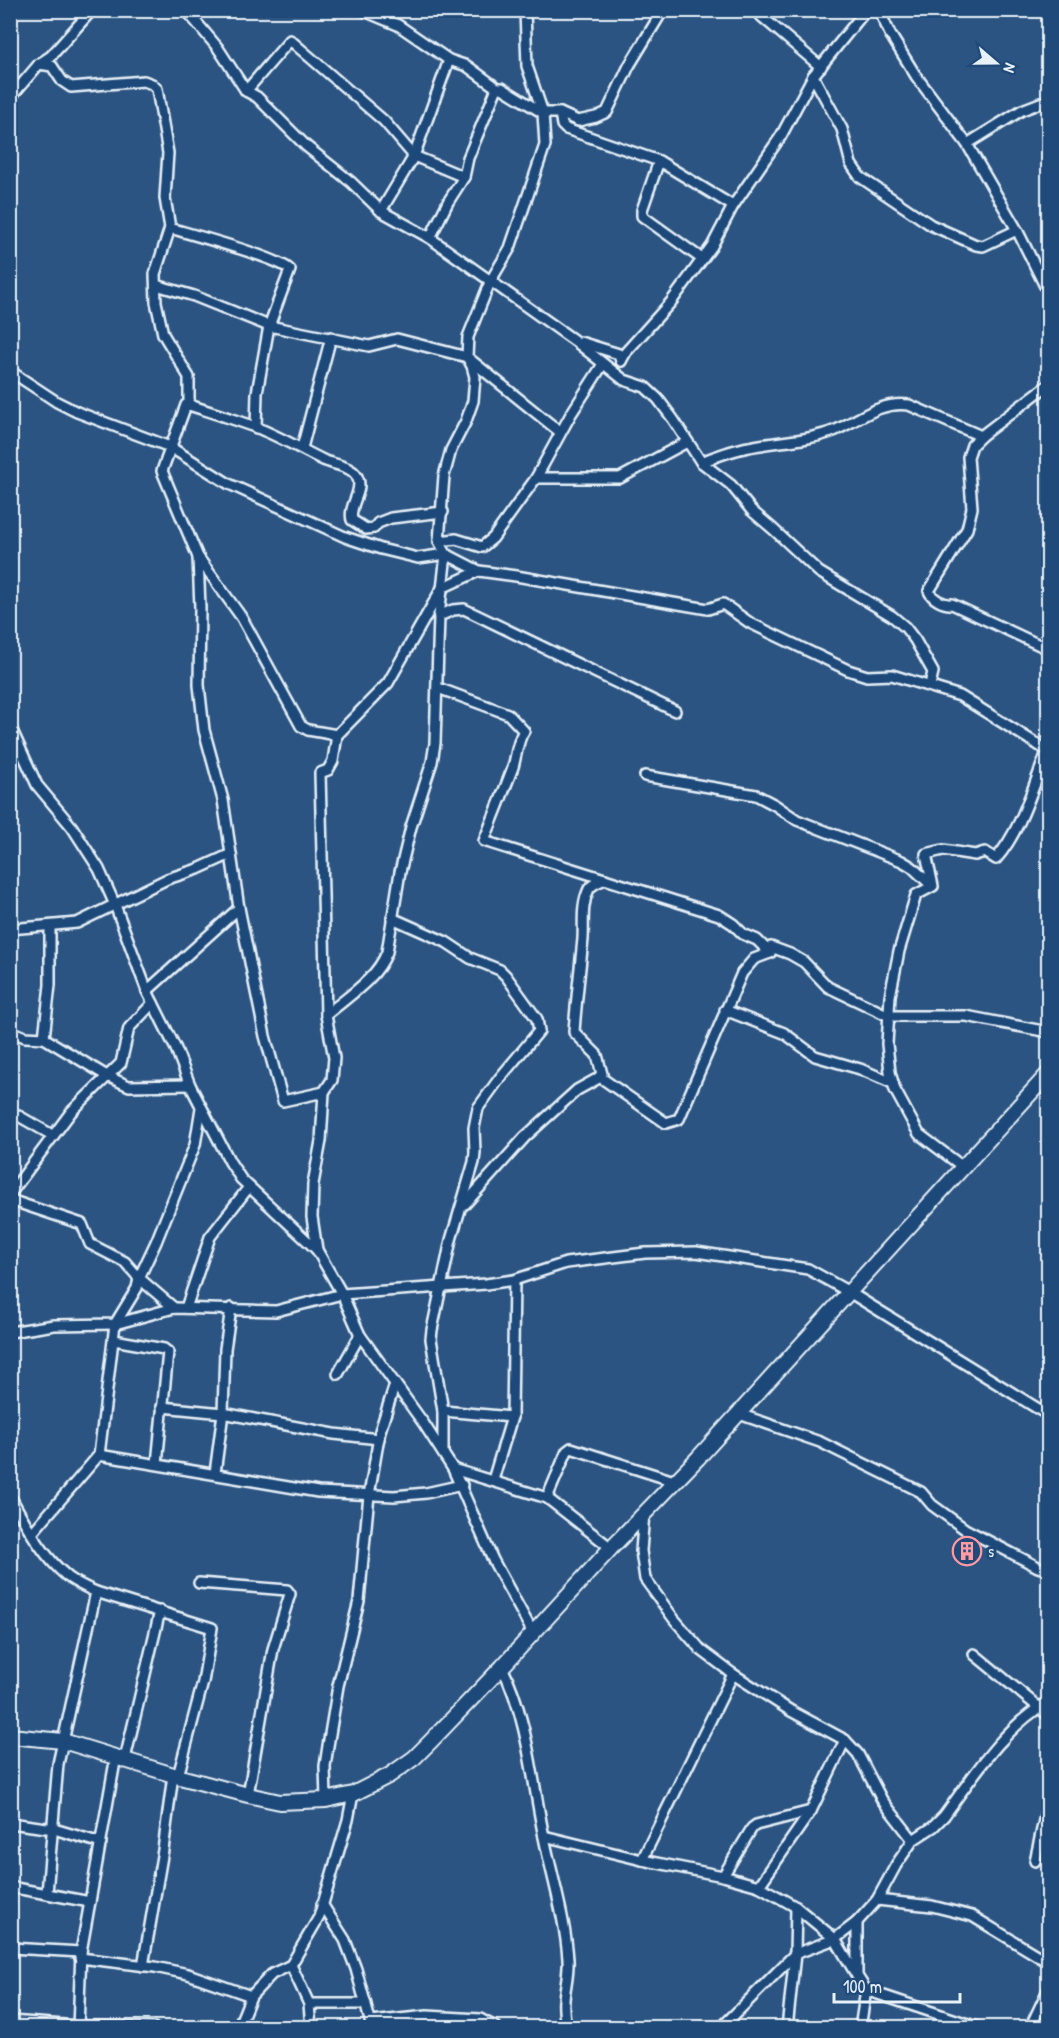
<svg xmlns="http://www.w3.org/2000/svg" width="1059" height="2038" viewBox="0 0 1059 2038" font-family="'Patrick Hand',sans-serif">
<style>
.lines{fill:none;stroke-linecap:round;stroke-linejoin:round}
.street-casing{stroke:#e8f1f8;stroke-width:14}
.secondary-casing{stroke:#e8f1f8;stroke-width:18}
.street{stroke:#1f4a7a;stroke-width:9}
.secondary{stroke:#1f4a7a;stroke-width:14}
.labels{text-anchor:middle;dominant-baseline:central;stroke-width:6;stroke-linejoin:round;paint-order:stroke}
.poi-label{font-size:16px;fill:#e8f1f8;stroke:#1f4a7a;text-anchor:start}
</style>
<rect width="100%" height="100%" fill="#2b5482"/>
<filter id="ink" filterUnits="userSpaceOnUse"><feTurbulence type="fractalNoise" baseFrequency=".0167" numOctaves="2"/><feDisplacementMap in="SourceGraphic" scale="12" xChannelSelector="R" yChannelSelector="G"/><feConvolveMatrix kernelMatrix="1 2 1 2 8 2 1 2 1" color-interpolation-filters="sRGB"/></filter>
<g filter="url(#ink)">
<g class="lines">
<g class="street-casing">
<g id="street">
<polyline points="186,10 218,48 246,91 257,97 306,146 351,182 381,211 430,238 575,341 624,380 645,387 658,399 673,419 701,462 731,485 752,511 773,529 819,572 892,616 905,627 915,640 933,672 930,685"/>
<polyline points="362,10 398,25 449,60 467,66 497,88 502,88 543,113 560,113 578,121 596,117 607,112 629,66 663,10"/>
<polyline points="525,10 527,66 543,113 545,145 510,248 490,282 468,337 467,357 560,432"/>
<polyline points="754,10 821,67"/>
<polyline points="879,10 890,34 916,76 967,144 1017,230 1048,292"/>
<polyline points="39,64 52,66 62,81 71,87 144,81 152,84 157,89 168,153 165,198 170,228 155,274 156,302 163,334 189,377 189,405 186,405 162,471 198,557 242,618 301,726 308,730 337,735"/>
<polyline points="813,76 842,129 851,164 860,177 931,225 976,245 983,246 1017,230"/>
<polyline points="246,91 290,40 384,121 414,156 464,177"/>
<polyline points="10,98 39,64 51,56 92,10"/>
<polyline points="560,113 562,125 566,129 659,161 733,206"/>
<polyline points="967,144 1022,110 1048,100"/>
<polyline points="659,161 642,210 642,216 702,259"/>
<polyline points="381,211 414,156 449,60"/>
<path d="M 170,228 C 190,234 280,258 290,270 L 269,326 L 257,393 L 256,428"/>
<polyline points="430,238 448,202 464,177 468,158 497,88"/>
<path d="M 156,285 L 194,296 L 269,326 L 369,346 L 397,339 L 467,357 L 472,366 L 475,377 L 473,401 L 466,421 L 451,450 L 444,476 L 439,541 L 446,554 L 439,616 L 435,743 L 432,762 L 411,827 L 400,872 L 387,952 C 377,979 347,997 326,1015"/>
<polyline points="580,342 619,354 621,361"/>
<polyline points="621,361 626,352 671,302 712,246 733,206 781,136 813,76 866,10"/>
<polyline points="10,371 57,402 77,412 170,447 229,484 345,537 381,549 418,558 446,554 479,571 516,576 708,609 723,604 750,623 848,670 867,676 892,675 960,696 1048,751"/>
<path d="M 1048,385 L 981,436 L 972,445 L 968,457 L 972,508 L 967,529 L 929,591 C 932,599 944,605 952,604 L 1048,649"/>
<path d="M 189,405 C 211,412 233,419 255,427 C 279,436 300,449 323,460 C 334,465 354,466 358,479 C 363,492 348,506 352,520 L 366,529 L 374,528 L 378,523 L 391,518 L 443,512"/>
<polyline points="302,448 331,337"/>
<path d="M 701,462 C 717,456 732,450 749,447 C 778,441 809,441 836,430 C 860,419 881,401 909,405 L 981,436"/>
<polyline points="536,478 620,478 687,442"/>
<polyline points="439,541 456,539 482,547 493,538 536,478 571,414 603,364"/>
<polyline points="198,557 200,608 199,685 204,730 223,800 239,908 265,1036 283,1101 324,1092"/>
<polyline points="439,616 453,610 464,609 675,711"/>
<path d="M 438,688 L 508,714 L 524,731 C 518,738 516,757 513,767 C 504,791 494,816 484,841 L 719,915 L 733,924 L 743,934 L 757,940 L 770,953 L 771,947 L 790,954 L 804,962 L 828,987 L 889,1016 L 966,1016 L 1048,1032"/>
<polyline points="10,726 37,785 72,827 99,869 115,905 147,991 176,1049 190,1085 230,1162 241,1179 317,1250 342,1294 360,1335 424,1424 453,1469 493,1560 533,1633"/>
<polyline points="645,776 756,795 775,805 797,820 902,861 912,867 932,886"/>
<polyline points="392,918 446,942 470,958 500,970 506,976 537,1019 539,1031 499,1079 478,1108 474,1128 475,1152 474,1162 451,1240 432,1330 431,1339 443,1411 443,1453"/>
<polyline points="1048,923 1048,925"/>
<polyline points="10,929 77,923 167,879 198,869 231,854"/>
<polyline points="147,991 239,908"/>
<polyline points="725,1010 784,1033 815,1056 860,1069 893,1083"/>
<polyline points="10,1031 25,1037 44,1038 107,1076 129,1086 190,1085"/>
<polyline points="44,1038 50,985 50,927"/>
<polyline points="600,1077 666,1123 679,1119 742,973 754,959 770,953"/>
<polyline points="10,1111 52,1135"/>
<path d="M 963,1167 L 919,1134 L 895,1090 L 890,1072 L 887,1044 L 890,996 L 899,951 L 916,895 L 933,886 L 926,854 L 943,850 L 975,855 L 985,852 L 996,859 C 1022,829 1033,785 1048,750"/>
<polyline points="10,1194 71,1112 121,1063 129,1028 153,1003"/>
<polyline points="10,1200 82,1224 90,1244 125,1262 139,1278 174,1308"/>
<path d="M 465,1204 L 525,1137 L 577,1090 L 597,1079 L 602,1074 L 597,1055 L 574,1032 C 576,1001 580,970 583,939 C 584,922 581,905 589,889 C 593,883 599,882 605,879"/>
<polyline points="317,1250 312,1217 313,1184 321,1141 324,1092 332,1080 334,1058 326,1015 320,773 328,770 333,761 337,735 388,683 442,588 479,571"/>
<polyline points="186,1308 210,1237 249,1187"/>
<polyline points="10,1332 54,1325 115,1324 174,1308 276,1311 342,1294 486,1284 514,1280 566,1263 645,1253 696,1252 808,1269 849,1292 1048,1415"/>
<polyline points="114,1340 164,1349 168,1352 157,1464"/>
<polyline points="338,1374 360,1335"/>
<polyline points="162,1407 223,1413 334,1434 379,1439"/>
<polyline points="443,1411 512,1417"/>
<polyline points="739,1414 820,1442 921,1492 932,1505 965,1529 1038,1567 1048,1570"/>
<polyline points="99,1455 318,1492 394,1496 426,1493 462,1485"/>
<polyline points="453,1469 547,1498 611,1548"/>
<polyline points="215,1473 223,1413 225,1349 231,1308"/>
<polyline points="493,1480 512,1417 514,1280"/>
<path d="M 10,1496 C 26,1524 42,1556 68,1577 C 76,1583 87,1588 96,1592 L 58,1764 L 47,1893"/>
<polyline points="547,1498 567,1451 571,1448 674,1481"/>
<polyline points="644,1513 641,1551 645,1579 674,1619 701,1650 733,1674 791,1711 845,1740 858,1754 882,1800 913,1840"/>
<polyline points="32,1533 99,1455 115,1324 137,1288 139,1278 156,1242 195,1145 201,1108"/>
<polyline points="199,1583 287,1590 290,1594 273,1649 248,1795"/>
<polyline points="96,1592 212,1628 203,1682 178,1776"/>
<polyline points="974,1654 1048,1715"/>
<path d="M 502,1667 C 527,1716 532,1778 543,1832 C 551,1874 565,1916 568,1959 C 569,1973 565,1986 564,2000 C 563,2009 565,2019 566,2028"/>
<polyline points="125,1759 160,1611"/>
<polyline points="326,1800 325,1766 328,1746 338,1686 359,1601 369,1495 380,1431 395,1384"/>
<polyline points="10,1823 54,1829 101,1843"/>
<polyline points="544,1836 642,1860 723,1876 759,1886 796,1907 835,1939 857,1976"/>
<polyline points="642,1860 733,1674"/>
<polyline points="1035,1861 1048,1802"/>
<polyline points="723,1876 752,1828 756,1825 811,1811"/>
<polyline points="759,1886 811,1811 845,1740"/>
<polyline points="10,1887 90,1902"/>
<polyline points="877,1900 932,1906 972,1916 1048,1962"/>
<polyline points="322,1904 345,1940 356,1969 372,2028"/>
<polyline points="857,1922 857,1976 866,1990 980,2028"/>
<polyline points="10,1948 81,1952"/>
<polyline points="80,1958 155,1967 188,1974 251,1996"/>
<polyline points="291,1965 309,2004 311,2028"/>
<polyline points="143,1966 163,1850 173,1775"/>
<polyline points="309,2004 366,2004"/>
<polyline points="10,2021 78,2026 154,2028"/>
<polyline points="371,2022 427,2016 480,2019 497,2028"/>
<polyline points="78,2028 81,1952 116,1756"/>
<polyline points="238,2028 251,1996 272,1974 291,1965 319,1917 348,1820 353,1794"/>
<path d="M 721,2028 L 795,1954 L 835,1939 L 857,1922 L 877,1900 L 896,1865 L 913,1840 L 933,1827 L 944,1816 C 974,1775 1004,1727 1048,1702"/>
<polyline points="787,2028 795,1954 796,1907"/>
<polyline points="860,2028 866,1990"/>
<polyline points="1030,2028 1048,1990"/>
</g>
</g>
<g class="secondary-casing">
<polyline id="secondary" points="10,1736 63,1741 180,1777 248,1795 280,1802 326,1800 353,1794 390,1775 414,1758 431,1741 502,1667 611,1548 698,1458 1048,1074"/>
</g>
<use href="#street" class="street"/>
<use href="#secondary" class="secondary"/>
</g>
</g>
<defs>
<g id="building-ring" transform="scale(1.5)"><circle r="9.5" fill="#1f4a7a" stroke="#ff9aa2" stroke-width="1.5"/><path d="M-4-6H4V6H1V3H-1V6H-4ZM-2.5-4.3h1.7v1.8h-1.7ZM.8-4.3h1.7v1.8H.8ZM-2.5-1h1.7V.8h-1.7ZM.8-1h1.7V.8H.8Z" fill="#ff9aa2"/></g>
</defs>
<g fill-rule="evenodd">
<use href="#building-ring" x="967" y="1551"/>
</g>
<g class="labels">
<g class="poi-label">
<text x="988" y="1551">s</text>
</g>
</g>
<rect width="1059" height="2038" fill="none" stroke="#1f4a7a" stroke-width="36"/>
<rect x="18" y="18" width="1023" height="2002" fill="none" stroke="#e8f1f8" stroke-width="2" filter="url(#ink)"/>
<g transform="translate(996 63) rotate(110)" stroke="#1f4a7a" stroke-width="4.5" paint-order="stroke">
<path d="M0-4.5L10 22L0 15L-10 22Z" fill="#e8f1f8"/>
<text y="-9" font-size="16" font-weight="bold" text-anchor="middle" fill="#e8f1f8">N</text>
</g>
<path d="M834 1993v9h126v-9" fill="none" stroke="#e8f1f8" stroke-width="3"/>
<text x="843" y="1993" font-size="18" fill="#e8f1f8" stroke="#1f4a7a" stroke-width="4.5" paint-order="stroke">100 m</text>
</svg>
